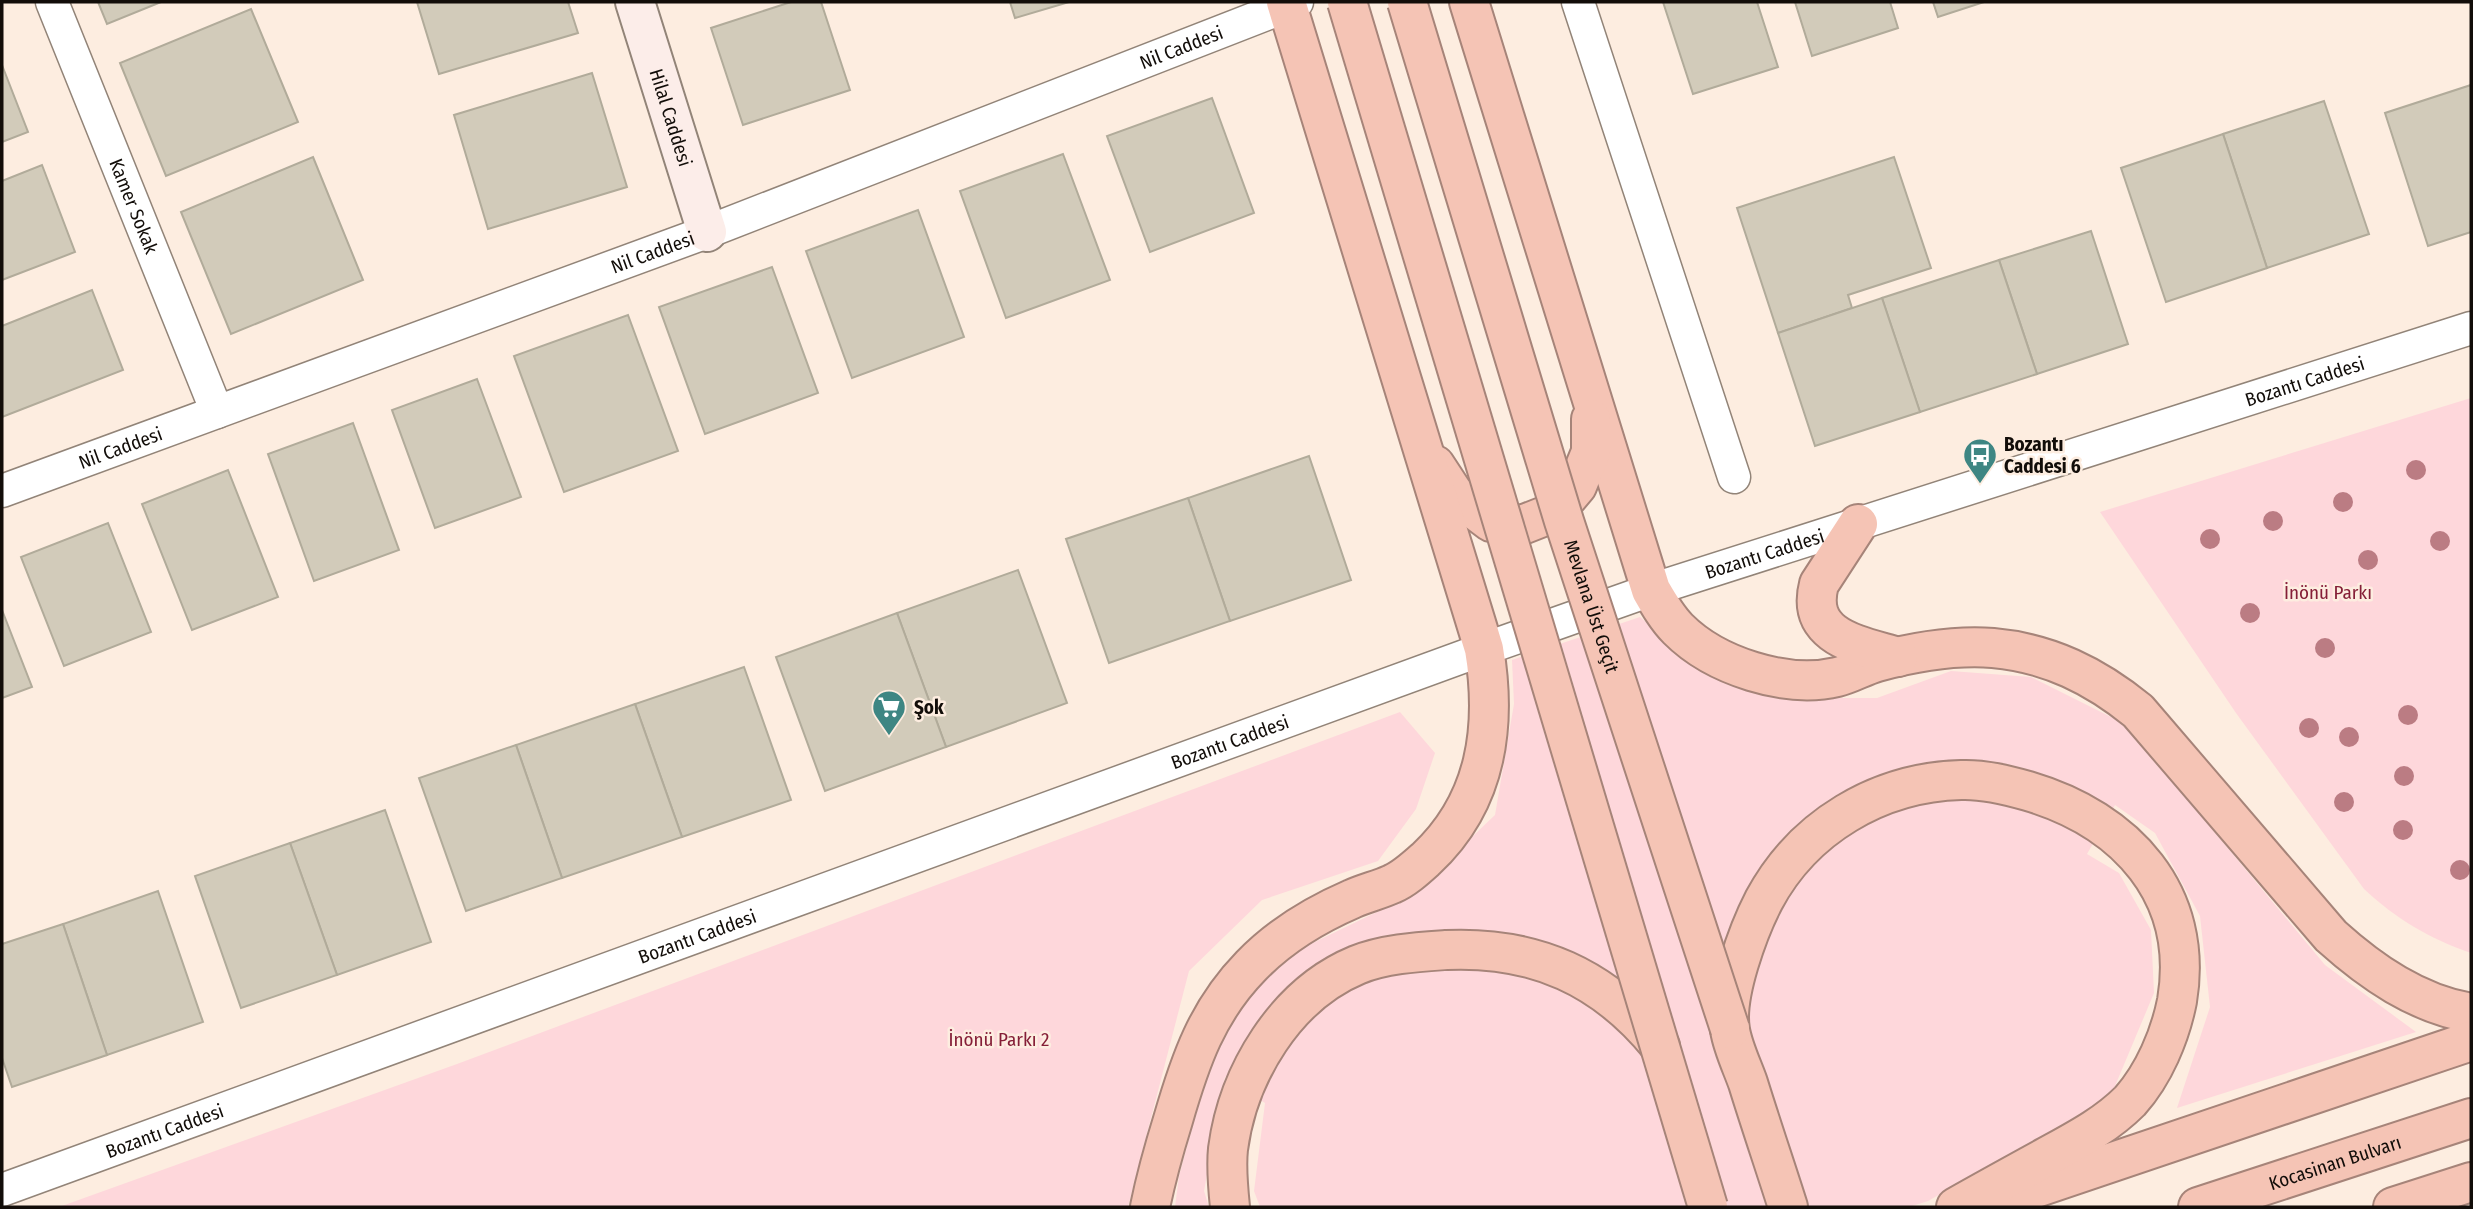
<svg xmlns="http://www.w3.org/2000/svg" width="2473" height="1209" viewBox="0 0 2473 1209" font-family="'Fira Sans Condensed',sans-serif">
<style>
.green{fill:#fed7db}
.building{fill:#d2cbba;stroke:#b1ab9a;stroke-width:2}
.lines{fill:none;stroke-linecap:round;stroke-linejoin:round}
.street-casing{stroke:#928478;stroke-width:35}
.secondary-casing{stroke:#928478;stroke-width:42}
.highway-casing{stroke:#a68479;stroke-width:42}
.street{stroke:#fff;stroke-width:32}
.secondary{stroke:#fcede9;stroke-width:38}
.highway{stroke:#f5c4b5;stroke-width:38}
.highway-bridge-casing{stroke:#a68479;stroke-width:42;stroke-linecap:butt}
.highway-bridge{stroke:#f5c4b5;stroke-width:38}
.tree{fill:#bb7c83}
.labels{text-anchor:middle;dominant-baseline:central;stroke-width:5;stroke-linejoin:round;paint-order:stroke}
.street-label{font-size:19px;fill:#120d09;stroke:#fdede0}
.poi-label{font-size:19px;font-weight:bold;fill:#120d09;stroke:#fdede0;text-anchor:start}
.park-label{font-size:19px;fill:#851f37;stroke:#fdede0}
</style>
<rect width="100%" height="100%" fill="#fdede0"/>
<g class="green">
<path d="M 2471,398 L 2471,953 C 2430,939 2396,919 2364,889 L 2236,713 L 2100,512 Z"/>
<polygon points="1640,617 1707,674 1794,698 1877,698 1951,671 2031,677 2125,724 2325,965 2416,1032 2177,1108 2210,1007 2200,916 2155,833 2115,805 2087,854 2119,873 2151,930 2154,993 2110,1098 1928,1201 1909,1207 1260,1207 1254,1191 1265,1103 1225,1077 1204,1191 1209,1207 1175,1207 1179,1176 1211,1056 1247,996 1292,953 1410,896 1495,815 1514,704 1512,660"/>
<polygon points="1400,712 1435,753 1416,809 1378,861 1262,900 1189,971 1128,1207 59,1207 457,1064"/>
</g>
<g class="building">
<polygon points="98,2 161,2 107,24"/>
<polygon points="417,2 568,2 578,33 439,74"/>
<polygon points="791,2 821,2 850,90 743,125 711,28"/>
<polygon points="1010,2 1069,2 1015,18"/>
<polygon points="1663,2 1757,2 1778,67 1693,94"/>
<polygon points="1795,2 1890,2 1898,28 1812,56"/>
<polygon points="1933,2 1984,2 1938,17"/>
<polygon points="251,9 298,122 166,176 120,63"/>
<polygon points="2,65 28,132 2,142"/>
<polygon points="592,73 627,187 488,229 454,115"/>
<polygon points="2471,85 2471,232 2428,246 2385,113"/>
<polygon points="1212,98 1254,213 1150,252 1107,136"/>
<polygon points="2324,101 2369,234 2267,268 2223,134"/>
<polygon points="2223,134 2267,268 2166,302 2121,168"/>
<polygon points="1063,154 1110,280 1006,318 960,191"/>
<polygon points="313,157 363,280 231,334 181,212"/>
<polygon points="1894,157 1931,268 1848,295 1852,308 1778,333 1737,208"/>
<polygon points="42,165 75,252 2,280 2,181"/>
<polygon points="918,210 964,337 852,378 806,251"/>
<polygon points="2091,231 2128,344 2037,374 1999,260"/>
<polygon points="1999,260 2037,374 1920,412 1882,298"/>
<polygon points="772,267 818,393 705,434 659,307"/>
<polygon points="92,290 123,370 2,417 2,326"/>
<polygon points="1882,298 1920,412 1815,446 1778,333"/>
<polygon points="628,315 678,451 564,492 514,356"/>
<polygon points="477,379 521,497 435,528 392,410"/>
<polygon points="353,423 399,550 314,581 268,454"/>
<polygon points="1309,456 1351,580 1230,621 1188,498"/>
<polygon points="228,470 278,597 192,630 142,504"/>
<polygon points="1188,498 1230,621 1109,663 1066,539"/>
<polygon points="108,523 151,632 64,666 21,557"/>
<polygon points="1018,570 1067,703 946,747 897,613"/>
<polygon points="2,610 32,687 2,698"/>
<polygon points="897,613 946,747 825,791 776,657"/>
<polygon points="744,667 791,800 682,837 635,704"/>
<polygon points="635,704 682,837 562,878 516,745"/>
<polygon points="516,745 562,878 466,911 419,778"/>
<polygon points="385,810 431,942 337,975 290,843"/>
<polygon points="290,843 337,975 241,1008 195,876"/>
<polygon points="158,891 203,1022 107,1055 63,924"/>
<polygon points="63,924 107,1055 12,1087 2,1058 2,944"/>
</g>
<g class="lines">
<g class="street-casing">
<g id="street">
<path id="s1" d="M 52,2 L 217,412"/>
<polyline points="1578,2 1734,477"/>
<path id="s2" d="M 2,491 L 707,232 L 1297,2"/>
<path id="s3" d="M 2,1190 L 1484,649 L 1651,590 L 2471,328"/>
</g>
</g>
<g class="secondary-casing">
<g id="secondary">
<path id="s4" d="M 635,2 L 707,232"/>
</g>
</g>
<g class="highway-casing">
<g id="highway">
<path d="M 1469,2 L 1651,590 C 1659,604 1667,618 1678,629 C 1715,666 1786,689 1837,677 C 1850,674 1863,666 1877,662 C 1914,652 1955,645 1993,648 C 2049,653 2095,676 2138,711 L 2331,936 C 2371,972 2417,1004 2471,1013"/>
<polyline points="1435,465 1454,494 1491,522 1522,525 1555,512 1577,486 1591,452 1591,419"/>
<path d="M 1858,524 L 1819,584 C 1805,638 1859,645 1898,657"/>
<polyline points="2012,1196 2471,1041"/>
<path d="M 1150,1207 C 1156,1178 1164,1149 1173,1120 C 1190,1061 1207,1011 1251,966 C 1279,937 1315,915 1352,899 C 1365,893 1379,890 1392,884 C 1404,879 1416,868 1426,859 C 1487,802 1497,727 1484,649 L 1286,2"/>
<path d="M 1230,1207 C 1228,1188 1226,1168 1228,1149 C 1238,1074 1285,995 1357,965 C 1384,954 1417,952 1446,950 C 1535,946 1604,977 1660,1046"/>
<path d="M 1788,1207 C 1775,1166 1761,1125 1748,1083 C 1742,1066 1733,1048 1730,1030 C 1724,996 1748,931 1764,900 C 1803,827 1879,782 1961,780 C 1984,779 2007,785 2028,791 C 2126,820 2195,894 2177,1001 C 2170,1036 2154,1074 2130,1101 C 2106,1125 2077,1140 2048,1156 C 2017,1173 1986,1190 1956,1207"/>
<path id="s5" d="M 2198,1207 L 2471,1118"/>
<polyline points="2393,1207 2471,1182"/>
</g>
</g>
<use href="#street" class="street"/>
<use href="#secondary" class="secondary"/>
<use href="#highway" class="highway"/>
<g class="highway-bridge-casing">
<g id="highway-bridge">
<polyline points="1347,2 1708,1207"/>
<path id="s6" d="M 1407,2 L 1564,521 L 1730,1029"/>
</g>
</g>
<use href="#highway-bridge" class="highway-bridge"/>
</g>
<g class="tree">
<circle cx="2416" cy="470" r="10"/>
<circle cx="2343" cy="502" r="10"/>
<circle cx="2273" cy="521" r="10"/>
<circle cx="2210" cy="539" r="10"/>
<circle cx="2440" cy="541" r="10"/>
<circle cx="2368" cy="560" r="10"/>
<circle cx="2250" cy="613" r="10"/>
<circle cx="2325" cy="648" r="10"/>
<circle cx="2408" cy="715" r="10"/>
<circle cx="2309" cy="728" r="10"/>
<circle cx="2349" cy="737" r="10"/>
<circle cx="2404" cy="776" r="10"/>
<circle cx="2344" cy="802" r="10"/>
<circle cx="2403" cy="830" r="10"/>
<circle cx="2460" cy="870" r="10"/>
</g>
<defs>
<g id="bus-pin" transform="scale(1.75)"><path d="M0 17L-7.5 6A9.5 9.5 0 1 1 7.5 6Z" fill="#3e8683" stroke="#fdede0"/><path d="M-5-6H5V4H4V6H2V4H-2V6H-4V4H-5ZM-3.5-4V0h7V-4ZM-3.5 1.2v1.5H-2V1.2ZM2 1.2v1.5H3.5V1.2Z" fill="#fff"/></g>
<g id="supermarket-pin" transform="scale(1.75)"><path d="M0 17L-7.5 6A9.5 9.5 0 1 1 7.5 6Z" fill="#3e8683" stroke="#fdede0"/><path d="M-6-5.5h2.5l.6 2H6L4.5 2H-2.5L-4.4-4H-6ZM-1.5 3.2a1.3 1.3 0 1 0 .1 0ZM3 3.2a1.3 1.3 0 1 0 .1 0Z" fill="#fff"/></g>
</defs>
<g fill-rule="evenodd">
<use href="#bus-pin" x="1980" y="455"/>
<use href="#supermarket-pin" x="889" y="707"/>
</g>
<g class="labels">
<g class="street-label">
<text stroke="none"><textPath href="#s2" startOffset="1260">Nil Caddesi</textPath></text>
<text stroke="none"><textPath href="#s4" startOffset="121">Hilal Caddesi</textPath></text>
<text stroke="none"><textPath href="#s1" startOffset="220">Kamer Sokak</textPath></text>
<text stroke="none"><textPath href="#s2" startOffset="693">Nil Caddesi</textPath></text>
<text stroke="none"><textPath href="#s3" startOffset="2441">Bozantı Caddesi</textPath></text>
<text stroke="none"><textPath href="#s2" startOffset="126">Nil Caddesi</textPath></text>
<text stroke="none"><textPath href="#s3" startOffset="1874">Bozantı Caddesi</textPath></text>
<text stroke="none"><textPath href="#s6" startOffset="632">Mevlana Üst Geçit</textPath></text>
<text stroke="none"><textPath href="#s3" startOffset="1307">Bozantı Caddesi</textPath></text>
<text stroke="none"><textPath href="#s3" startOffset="740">Bozantı Caddesi</textPath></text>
<text stroke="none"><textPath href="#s3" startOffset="173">Bozantı Caddesi</textPath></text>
<text stroke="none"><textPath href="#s5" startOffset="144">Kocasinan Bulvarı</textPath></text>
</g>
<g class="poi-label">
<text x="2004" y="444">Bozantı<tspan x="2004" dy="22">Caddesi 6</tspan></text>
<text x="914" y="707">Şok</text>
</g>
<g class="park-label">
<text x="2328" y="592">İnönü Parkı</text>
<text x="999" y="1039">İnönü Parkı 2</text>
</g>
</g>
<rect width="2473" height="1209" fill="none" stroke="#120d09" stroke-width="7"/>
</svg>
